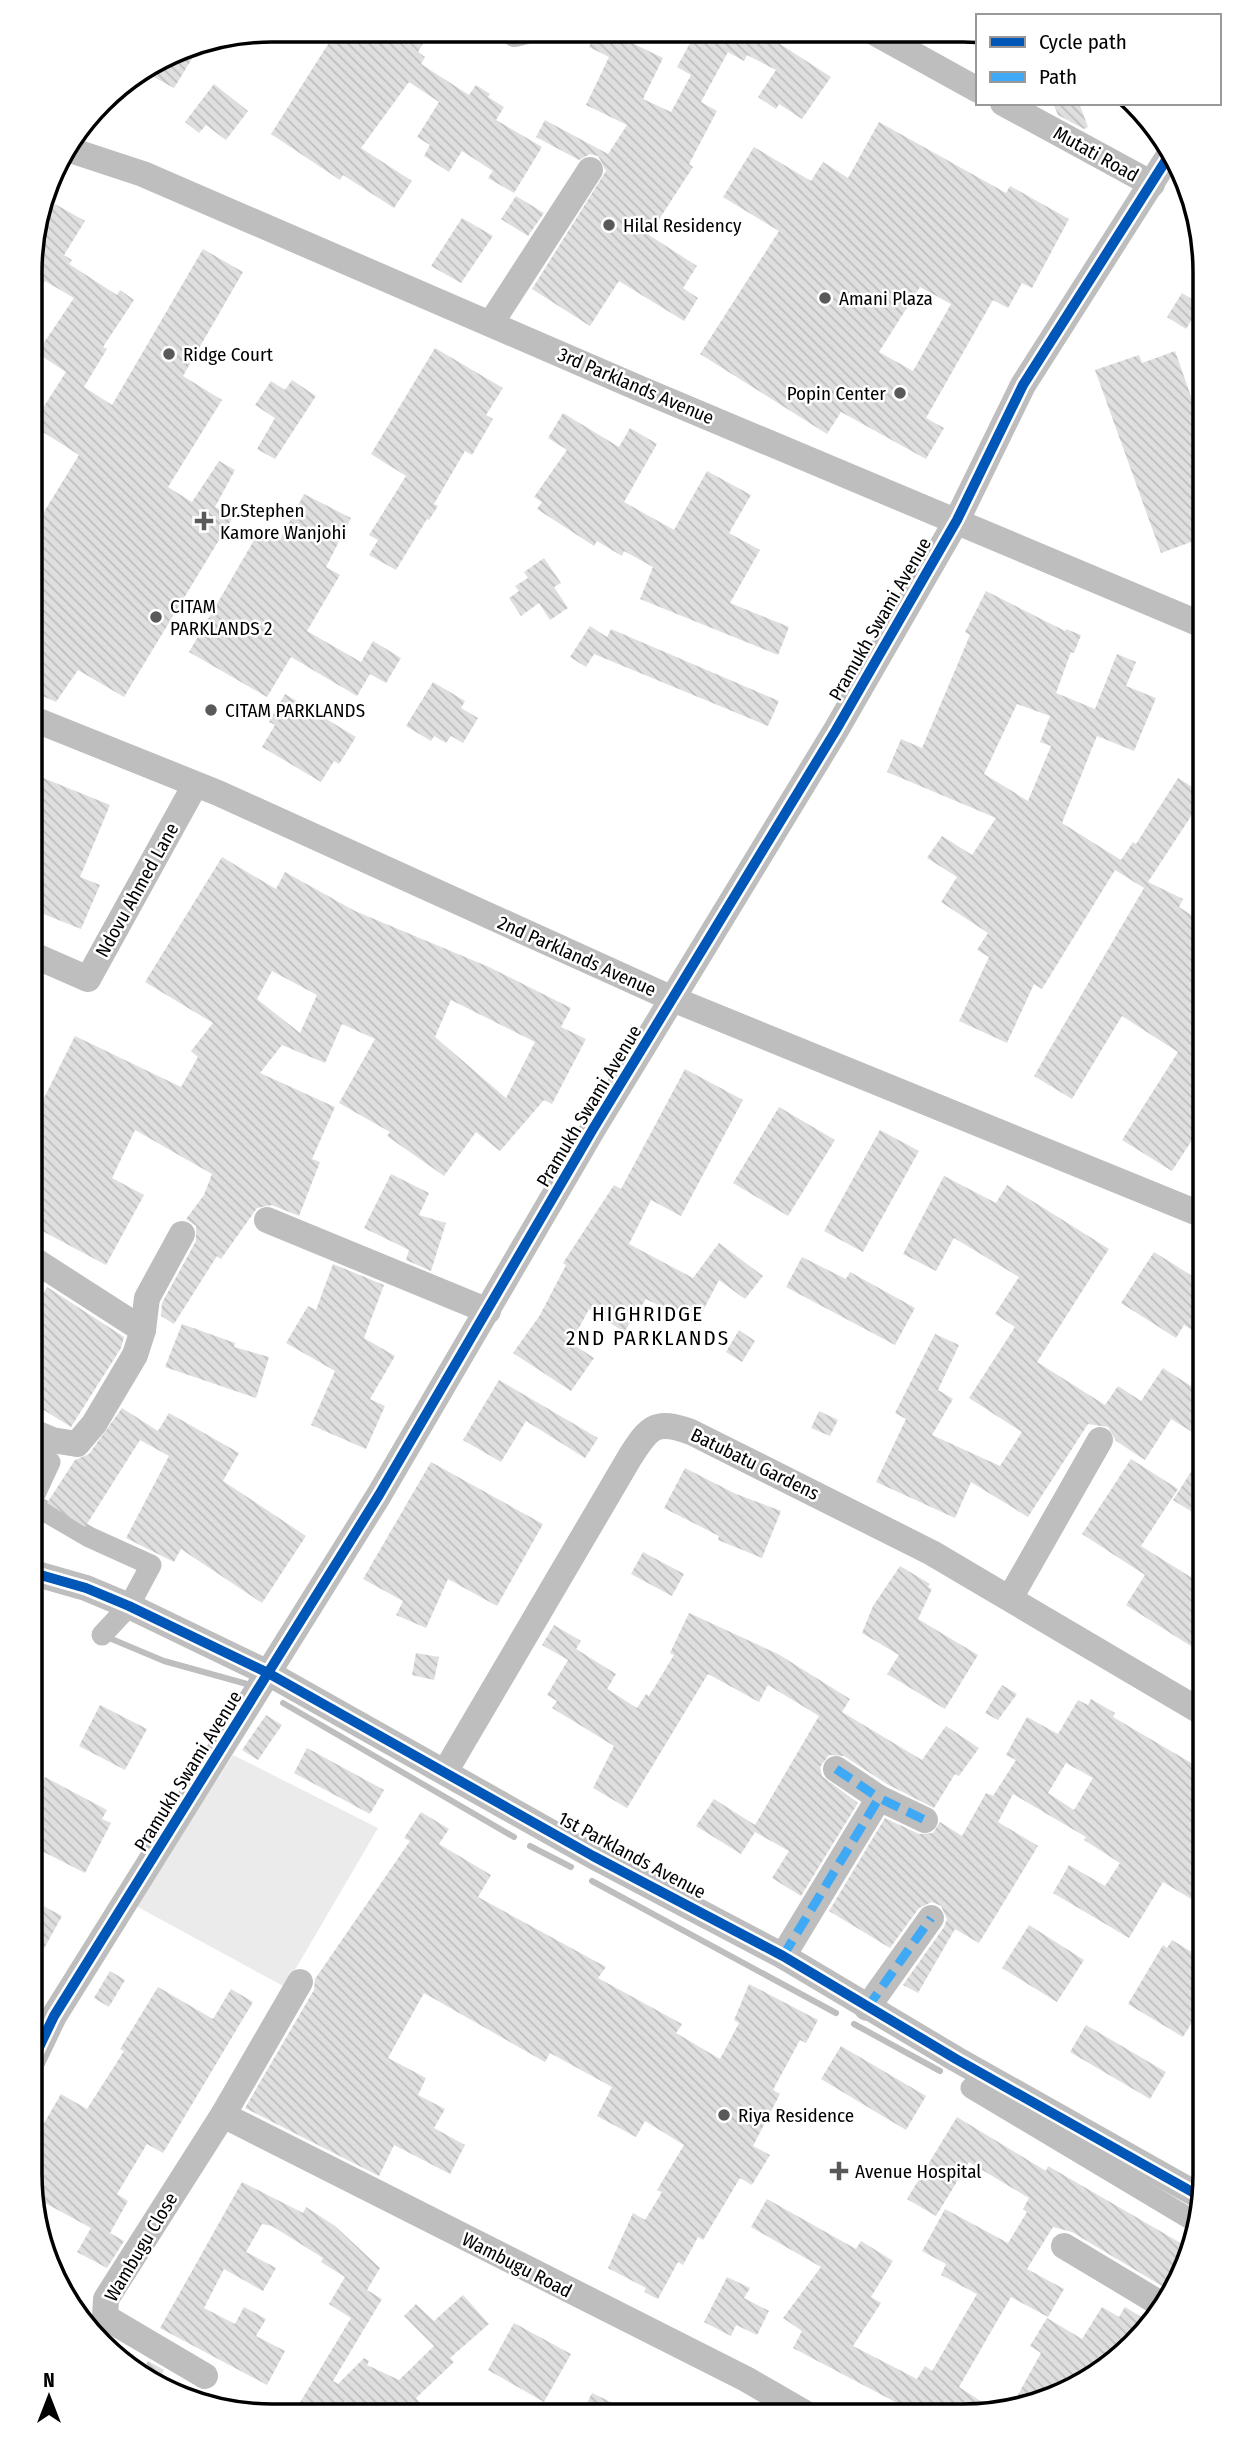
<svg xmlns="http://www.w3.org/2000/svg" width="1235" height="2446" viewBox="0 0 1235 2446" font-family="'Fira Sans Condensed',sans-serif">
<style>
.park{fill:#ebebeb}
.lines{fill:none;stroke-linecap:round;stroke-linejoin:round}
.stream{stroke:#bebebe;stroke-width:6}
.canal{stroke:#bebebe;stroke-width:21}
.building{fill:url(#building-back-hatch);fill-rule:evenodd}
.minor{stroke:#bebebe;stroke-width:26}
.quiet{stroke:#3fa9f5;stroke-width:9;stroke-dasharray:18 9;stroke-linecap:butt}
.cycleway-casing{stroke:#fff;stroke-width:15}
.cycleway{stroke:#0057b8;stroke-width:10}
.poi-dot{fill:#595959;stroke:#fff;stroke-width:2.5}
.labels{text-anchor:middle;dominant-baseline:central;stroke-width:5;stroke-linejoin:round;paint-order:stroke}
.street-label{font-size:19px;fill:#000;stroke:#fff}
.poi-label{font-size:19px;fill:#000;stroke:#fff;text-anchor:start}
.neighbourhood-label{font-size:21px;letter-spacing:2px;fill:#000;stroke:#fff}
.rim{fill:none;stroke:#000;stroke-width:3.5}
</style>
<defs>
<pattern id="building-back-hatch" width="6" height="6" patternUnits="userSpaceOnUse" patternTransform="scale(1.75)"><rect width="6" height="6" fill="#dfdfdf"/><path d="M-1 5l2 2M0 0l6 6M5-1l2 2" fill="none" stroke="#bebebe"/></pattern>
</defs>
<rect width="100%" height="100%" fill="#fff"/>
<polygon class="park" points="233,1755 378,1828 285,1987 136,1906"/>
<g class="lines">
<g class="stream">
<polyline points="102,1635 164,1661 247,1684"/>
<polyline points="283,1703 514,1837"/>
<polyline points="530,1846 571,1867"/>
<polyline points="592,1881 836,2013"/>
<polyline points="854,2024 940,2071"/>
</g>
<g class="canal">
<polyline points="31,1453 50,1462 31,1503 89,1537 151,1565 129,1606 102,1635"/>
<polyline points="971,2088 1197,2223"/>
</g>
</g>
<g class="building">
<polygon points="337,30 431,31 418,52 425,57 421,64 469,95 476,85 490,94 488,97 504,107 496,120 542,147 514,193 488,178 493,171 462,151 449,172 424,156 430,145 417,137 439,102 409,82 361,148 412,181 394,208 343,175 340,180 271,134"/>
<polygon points="596,32 609,32 663,58 643,99 671,112 691,75 677,67 696,32 763,33 831,77 802,119 779,104 776,109 758,97 776,70 747,55 744,61 728,52 701,102 717,111 689,164 693,167 649,235 697,266 683,288 698,298 684,321 619,281 590,326 532,289 606,171 598,156 590,154 579,160 536,137 545,120 608,154 627,125 586,105 609,57 589,47"/>
<polygon points="201,44 174,88 143,71 180,48"/>
<polygon points="214,84 248,111 226,140 206,125 199,133 185,122"/>
<polygon points="1053,103 1079,103 1088,127 1084,129 1058,115"/>
<path d="M 879,122 L 1006,193 L 1010,186 L 1069,219 L 1032,288 L 1022,283 L 1008,308 L 993,300 L 926,418 L 944,428 L 926,459 L 841,412 L 827,434 L 700,354 L 779,231 L 723,197 L 754,147 L 811,181 L 823,162 L 848,178 ZM 920,287 L 951,304 L 913,371 L 879,352 Z"/>
<polygon points="516,196 544,213 528,236 501,219"/>
<polygon points="55,204 85,221 64,255 72,260 69,264 117,295 120,290 134,300 103,347 107,349 84,387 112,405 203,249 243,272 183,376 222,400 168,487 192,502 219,461 235,470 215,507 233,517 124,697 78,670 56,702 31,691 31,533 79,455 32,425 66,372 37,353 74,298 45,281 32,302 32,244"/>
<polygon points="462,218 493,236 461,283 431,266"/>
<polygon points="1182,293 1201,305 1186,329 1167,317"/>
<polygon points="435,348 503,388 486,415 493,419 472,455 465,451 434,504 438,506 429,520 427,519 396,570 369,555 378,540 369,535 406,476 371,454"/>
<polygon points="1175,351 1205,436 1205,537 1161,553 1095,370 1139,355 1142,363"/>
<polygon points="292,380 316,396 275,459 257,449 275,418 255,405 271,381 285,390"/>
<polygon points="563,413 619,447 630,428 657,444 624,502 674,530 707,471 751,495 729,533 760,550 730,603 789,627 778,655 640,599 653,567 624,551 622,556 597,541 594,546 537,509 542,502 534,497 567,450 548,438"/>
<polygon points="304,494 351,518 326,567 340,575 307,631 361,662 373,641 401,658 386,683 370,674 357,696 291,657 267,697 189,652 260,530 280,540"/>
<polygon points="544,558 561,583 554,587 568,608 550,620 539,603 521,616 509,598 519,591 515,586 528,578 524,572"/>
<path d="M 986,591 L 1065,631 L 1066,629 L 1081,635 L 1074,653 L 1071,652 L 1056,693 L 1095,709 L 1117,654 L 1136,662 L 1126,686 L 1156,698 L 1134,751 L 1097,736 L 1062,823 L 1121,860 L 1133,842 L 1136,844 L 1178,778 L 1205,795 L 1148,882 L 1183,899 L 1179,907 L 1205,924 L 1205,1120 L 1172,1171 L 1122,1140 L 1178,1052 L 1122,1016 L 1072,1099 L 1034,1076 L 1144,888 L 1115,870 L 1042,989 L 1034,984 L 1007,1043 L 959,1021 L 989,957 L 977,950 L 988,933 L 941,902 L 957,877 L 927,858 L 942,836 L 972,855 L 996,818 L 887,772 L 901,739 L 922,748 L 970,635 L 965,632 ZM 1017,704 L 1050,716 L 1040,742 L 1051,746 L 1028,801 L 984,774 Z"/>
<polygon points="590,626 607,637 611,629 779,701 768,726 594,654 586,667 570,657"/>
<polygon points="433,682 465,701 461,708 478,718 463,743 451,736 446,743 434,736 431,741 406,726"/>
<polygon points="285,694 356,737 339,764 334,761 321,782 262,747 275,725 269,722"/>
<polygon points="31,773 110,805 80,877 100,885 81,929 31,909"/>
<path d="M 222,857 L 276,889 L 285,872 L 355,911 L 489,967 L 571,1008 L 561,1027 L 586,1039 L 552,1104 L 544,1100 L 500,1151 L 476,1132 L 444,1176 L 387,1136 L 390,1132 L 339,1103 L 375,1039 L 342,1024 L 325,1063 L 282,1045 L 260,1073 L 335,1107 L 312,1159 L 320,1162 L 299,1216 L 272,1205 L 257,1208 L 221,1259 L 217,1256 L 174,1324 L 161,1316 L 162,1303 L 196,1241 L 196,1226 L 186,1219 L 204,1195 L 212,1174 L 135,1130 L 112,1178 L 144,1195 L 106,1265 L 31,1225 L 31,1146 L 40,1129 L 31,1124 L 75,1036 L 181,1087 L 198,1057 L 191,1051 L 213,1023 L 145,982 ZM 272,971 L 317,995 L 300,1033 L 257,999 ZM 451,1000 L 535,1042 L 506,1098 L 435,1037 Z"/>
<polygon points="685,1069 743,1100 681,1216 651,1200 629,1244 693,1278 719,1243 763,1276 745,1299 719,1280 696,1324 646,1299 624,1332 589,1309 571,1343 594,1358 571,1391 513,1353 540,1315 566,1265 563,1263 614,1185 621,1189"/>
<polygon points="779,1107 835,1140 788,1216 733,1183"/>
<polygon points="880,1130 919,1151 863,1252 824,1231"/>
<polygon points="391,1174 429,1193 419,1215 446,1223 431,1271 406,1260 409,1250 364,1228"/>
<polygon points="944,1176 996,1203 1007,1185 1109,1249 1037,1362 1105,1405 1118,1386 1141,1401 1163,1368 1205,1395 1205,1440 1171,1419 1145,1460 1116,1441 1108,1427 1088,1424 1028,1517 971,1482 955,1518 876,1482 906,1419 895,1413 935,1334 959,1345 938,1390 953,1399 932,1435 1000,1466 1022,1432 969,1398 1015,1327 995,1314 1019,1277 954,1238 936,1271 903,1254"/>
<polygon points="1154,1252 1205,1284 1205,1338 1184,1325 1176,1338 1121,1303"/>
<polygon points="802,1257 846,1279 850,1272 915,1308 895,1345 786,1287"/>
<polygon points="333,1264 384,1285 364,1338 395,1356 370,1399 385,1406 366,1449 311,1425 335,1371 286,1343 308,1306 316,1310"/>
<polygon points="47,1287 124,1337 121,1348 71,1427 39,1407 42,1401 31,1395 31,1316"/>
<polygon points="182,1324 235,1343 234,1347 269,1357 256,1398 165,1367"/>
<polygon points="739,1330 755,1341 742,1362 726,1352"/>
<polygon points="499,1380 598,1438 585,1458 526,1421 501,1462 463,1440"/>
<polygon points="122,1408 158,1431 169,1413 239,1453 223,1481 306,1536 262,1603 181,1549 174,1562 126,1538 169,1456 140,1440 85,1527 47,1503 75,1460 89,1454"/>
<polygon points="819,1411 838,1420 830,1436 811,1428"/>
<polygon points="1205,1450 1205,1520 1173,1500"/>
<polygon points="1131,1459 1178,1489 1141,1546 1205,1586 1205,1655 1126,1605 1145,1575 1082,1534"/>
<polygon points="431,1462 543,1524 497,1606 448,1579 426,1628 396,1615 403,1601 363,1579"/>
<polygon points="685,1468 736,1494 781,1511 762,1558 718,1540 719,1536 664,1508"/>
<polygon points="643,1552 684,1574 672,1596 631,1574"/>
<polygon points="900,1566 930,1584 928,1587 932,1589 918,1619 978,1655 945,1709 887,1674 899,1655 862,1633 873,1606"/>
<polygon points="689,1613 778,1654 850,1699 842,1712 922,1760 946,1726 979,1748 959,1776 955,1774 934,1808 887,1784 844,1756 829,1755 820,1767 822,1776 858,1803 801,1896 772,1878 789,1851 755,1832 741,1854 696,1826 714,1799 755,1825 819,1716 768,1685 759,1702 708,1674 627,1808 593,1788 614,1746 552,1708 557,1701 547,1695 568,1660 542,1645 554,1625 581,1641 576,1649 616,1674 607,1689 637,1708 646,1694 649,1696 674,1655 670,1653"/>
<polygon points="416,1653 439,1657 434,1680 412,1675"/>
<polygon points="1002,1685 1017,1694 998,1720 985,1713"/>
<path d="M 1091,1699 L 1115,1713 L 1113,1717 L 1205,1771 L 1205,1880 L 1193,1900 L 1163,1882 L 1129,1938 L 1053,1893 L 1069,1865 L 1105,1886 L 1120,1863 L 1084,1840 L 1086,1837 L 1013,1794 L 998,1822 L 1038,1846 L 979,1943 L 955,1929 L 918,1993 L 903,1985 L 944,1927 L 947,1919 L 941,1906 L 932,1902 L 919,1908 L 890,1948 L 829,1911 L 885,1818 L 919,1834 L 933,1833 L 940,1822 L 962,1836 L 986,1793 L 993,1796 L 1016,1760 L 1006,1755 L 1027,1717 L 1058,1734 L 1078,1700 L 1088,1705 ZM 1066,1763 L 1093,1778 L 1074,1810 L 1048,1793 Z"/>
<polygon points="100,1705 147,1729 125,1770 79,1746"/>
<polygon points="266,1715 282,1725 258,1760 242,1750"/>
<polygon points="307,1748 384,1790 370,1814 294,1773"/>
<polygon points="30,1777 42,1783 45,1777 107,1810 102,1819 111,1823 85,1873 30,1845"/>
<polygon points="421,1812 449,1829 439,1844 491,1875 478,1897 606,1967 598,1978 682,2024 676,2033 720,2059 739,2023 734,2020 749,1984 818,2020 806,2043 800,2040 773,2090 780,2094 753,2146 770,2155 752,2185 740,2178 703,2240 698,2237 683,2265 678,2262 658,2299 644,2292 646,2288 608,2268 633,2213 645,2220 662,2192 657,2190 684,2145 645,2121 636,2137 597,2116 612,2087 550,2053 545,2062 424,1993 388,2058 426,2078 418,2095 445,2109 434,2128 465,2145 450,2174 394,2145 379,2176 245,2108 314,1990 315,1979 410,1841 404,1838"/>
<polygon points="30,1899 62,1916 30,1974"/>
<polygon points="1029,1925 1084,1960 1057,2002 1002,1968"/>
<polygon points="1172,1940 1200,1957 1196,1964 1205,1969 1205,2001 1183,2037 1128,2004 1163,1945 1167,1948"/>
<polygon points="110,1971 125,1980 109,2007 94,1998"/>
<polygon points="158,1987 213,2019 231,1989 253,2002 163,2153 147,2144 117,2194 128,2201 110,2233 124,2241 107,2268 77,2252 91,2228 34,2197 31,2180 41,2162 30,2155 30,2147 61,2094 87,2109 124,2051 120,2049"/>
<polygon points="1086,2025 1166,2072 1150,2099 1070,2052"/>
<polygon points="841,2046 926,2096 906,2130 821,2079"/>
<polygon points="957,2117 1046,2171 1048,2166 1191,2249 1187,2266 1172,2292 1072,2232 1053,2227 1027,2269 1064,2289 1048,2317 1011,2297 959,2387 996,2411 963,2416 907,2416 898,2410 901,2405 793,2348 802,2331 783,2318 821,2267 751,2227 767,2199 856,2249 861,2241 893,2261 871,2297 881,2303 853,2346 917,2379 925,2366 932,2371 977,2294 941,2275 946,2264 922,2251 945,2209 1008,2243 1027,2212 1023,2209 1029,2198 969,2162 936,2216 907,2199"/>
<polygon points="242,2182 303,2213 306,2207 335,2226 380,2268 367,2290 382,2299 333,2381 338,2384 364,2358 369,2361 367,2365 399,2380 434,2346 404,2316 416,2304 434,2321 463,2295 489,2324 450,2358 454,2362 416,2398 423,2406 414,2415 359,2414 345,2401 337,2414 293,2414 351,2318 329,2304 345,2277 321,2262 323,2258 272,2226 262,2224 246,2252 276,2268 263,2291 224,2269 204,2308 235,2324 244,2307 266,2319 256,2336 285,2351 267,2385 160,2328"/>
<polygon points="727,2277 750,2288 744,2298 769,2311 757,2335 736,2325 731,2336 704,2322"/>
<polygon points="1102,2307 1119,2317 1125,2307 1153,2324 1098,2375 1040,2404 1010,2409 1041,2353 1030,2346 1047,2318 1082,2339"/>
<polygon points="514,2323 571,2354 544,2402 488,2370"/>
<polygon points="148,2361 164,2370 155,2385 140,2375"/>
<polygon points="592,2393 638,2415 581,2415"/>
</g>
<g class="lines">
<g class="minor">
<polyline points="510,31 515,34 527,31"/>
<polyline points="875,33 978,90"/>
<polyline points="1003,103 1152,184"/>
<polyline points="67,149 143,174 643,390 1205,626"/>
<polyline points="491,323 590,170"/>
<polyline points="31,718 218,793 675,1000 1205,1216"/>
<polyline points="31,954 88,979 195,785"/>
<polyline points="267,1220 488,1311"/>
<polyline points="31,1258 143,1330"/>
<polyline points="31,1431 52,1440 77,1444 94,1424 135,1355 143,1330 147,1298 182,1234"/>
<polyline points="30,1572 86,1588 129,1606 268,1673 593,1856 783,1956 956,2059 1203,2198"/>
<polyline points="1010,1598 1100,1440"/>
<polyline points="836,1769 879,1798"/>
<path d="M 445,1772 L 630,1457 C 649,1427 655,1419 691,1432 L 932,1553 L 1205,1714"/>
<polyline points="783,1956 879,1798 925,1820"/>
<polyline points="867,2008 931,1918"/>
<polyline points="30,2066 54,2016 379,1495 593,1129 836,730 957,520 1023,385 1168,157"/>
<polyline points="223,2115 746,2379 810,2416"/>
<polyline points="1064,2246 1164,2306"/>
<polyline points="205,2376 105,2317 106,2299 223,2115 300,1982"/>
</g>
<g class="quiet">
<polyline points="836,1769 879,1798"/>
<polyline points="783,1956 879,1798 925,1820"/>
<polyline points="867,2008 931,1918"/>
</g>
<g class="cycleway-casing">
<g id="cycleway">
<polyline points="30,1572 86,1588 129,1606 268,1673 593,1856 783,1956 956,2059 1203,2198"/>
<polyline points="30,2066 54,2016 379,1495 593,1129 836,730 957,520 1023,385 1168,157"/>
</g>
</g>
<use href="#cycleway" class="cycleway"/>
</g>
<g class="poi-dot">
<circle cx="609" cy="225" r="7"/>
<circle cx="825" cy="298" r="7"/>
<circle cx="169" cy="354" r="7"/>
<circle cx="900" cy="393" r="7"/>
<path d="M200.5 510.5h7v7h7v7h-7v7h-7v-7h-7v-7h7z"/>
<circle cx="156" cy="617" r="7"/>
<circle cx="211" cy="710" r="7"/>
<circle cx="724" cy="2115" r="7"/>
<path d="M835.5 2160.5h7v7h7v7h-7v7h-7v-7h-7v-7h7z"/>
</g>
<g class="labels">
<g class="street-label">
<text transform="translate(1096 154) rotate(29)">Mutati Road</text>
<text transform="translate(636 386) rotate(23)">3rd Parklands Avenue</text>
<text transform="translate(880 619) rotate(-60)">Pramukh Swami Avenue</text>
<text transform="translate(137 890) rotate(-61)">Ndovu Ahmed Lane</text>
<text transform="translate(577 956) rotate(24)">2nd Parklands Avenue</text>
<text transform="translate(589 1106) rotate(-59)">Pramukh Swami Avenue</text>
<text transform="translate(755 1464) rotate(26)">Batubatu Gardens</text>
<text transform="translate(188 1771) rotate(-58)">Pramukh Swami Avenue</text>
<text transform="translate(632 1855) rotate(28)">1st Parklands Avenue</text>
<text transform="translate(141 2247) rotate(-59)">Wambugu Close</text>
<text transform="translate(517 2265) rotate(27)">Wambugu Road</text>
</g>
<g class="poi-label">
<text x="623" y="225">Hilal Residency</text>
<text x="839" y="298">Amani Plaza</text>
<text x="183" y="354">Ridge Court</text>
<text x="886" y="393" text-anchor="end">Popin Center</text>
<text x="220" y="510">Dr.Stephen<tspan x="220" dy="22">Kamore Wanjohi</tspan></text>
<text x="170" y="606">CITAM<tspan x="170" dy="22">PARKLANDS 2</tspan></text>
<text x="225" y="710">CITAM PARKLANDS</text>
<text x="738" y="2115">Riya Residence</text>
<text x="855" y="2171">Avenue Hospital</text>
</g>
<g class="neighbourhood-label">
<text x="648" y="1314">HIGHRIDGE<tspan x="648" dy="24">2ND PARKLANDS</tspan></text>
</g>
</g>
<path d="M0 0H1235V2446H0ZM272 42H963A230 230 0 0 1 1193 272V2174A230 230 0 0 1 963 2404H272A230 230 0 0 1 42 2174V272A230 230 0 0 1 272 42Z" fill="#fff" fill-rule="evenodd"/>
<path class="rim" d="M272 42H963A230 230 0 0 1 1193 272V2174A230 230 0 0 1 963 2404H272A230 230 0 0 1 42 2174V272A230 230 0 0 1 272 42Z"/>
<rect x="976" y="14" width="245" height="91" fill="#ffffff" stroke="#999999" stroke-width="2"/>
<rect x="990" y="37" width="35" height="10" fill="#0057b8" stroke="#999999" stroke-width="2"/>
<text x="1039" y="49" font-size="21" fill="#000000">Cycle path</text>
<rect x="990" y="72" width="35" height="10" fill="#3fa9f5" stroke="#999999" stroke-width="2"/>
<text x="1039" y="84" font-size="21" fill="#000000">Path</text>
<g transform="translate(49 2397)" stroke="#ffffff" stroke-width="5" paint-order="stroke">
<path d="M0-5L12 26L0 18L-12 26Z" fill="#000000"/>
<text y="-10" font-size="19" font-weight="bold" text-anchor="middle" fill="#000000">N</text>
</g>
</svg>
